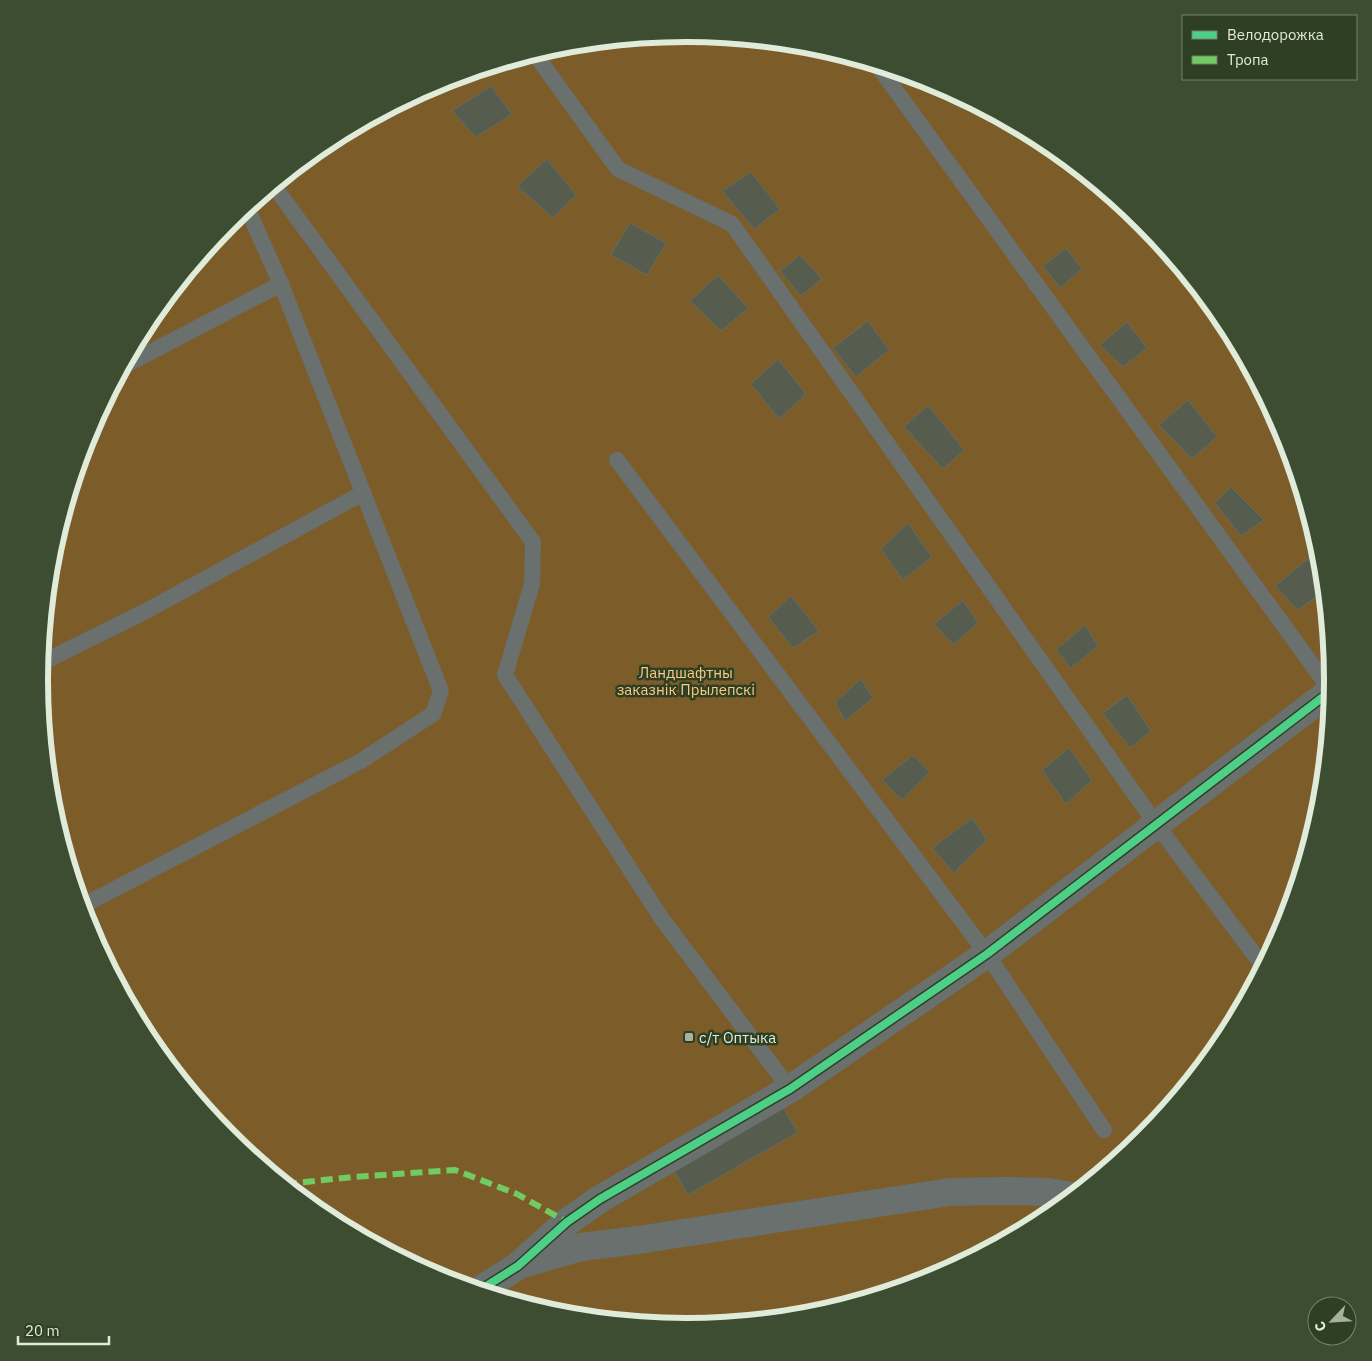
<svg xmlns="http://www.w3.org/2000/svg" width="1372" height="1361" viewBox="0 0 1372 1361" font-family="'IBM Plex Sans',sans-serif">
<style>
.green{fill:#7c5d2a}
.building{fill:#565c4e;stroke:#666c5d}
.lines{fill:none;stroke-linecap:round;stroke-linejoin:round}
.service{stroke:#69706e;stroke-width:16}
.minor{stroke:#69706e;stroke-width:28}
.quiet{stroke:#71cb61;stroke-width:6;stroke-dasharray:12 6;stroke-linecap:butt}
.cycleway-casing{stroke:#2e3f23;stroke-width:11}
.cycleway{stroke:#4dcf88;stroke-width:8}
.poi-dot{fill:#a6b1a0;stroke:#2e3f23;stroke-width:2}
.labels{text-anchor:middle;dominant-baseline:central;stroke-width:5;stroke-linejoin:round;paint-order:stroke}
.park-label{font-size:15px;fill:#fbc985;stroke:#2e3f23}
.poi-label{font-size:15px;fill:#e0ebda;stroke:#2e3f23;text-anchor:start}
.rim{fill:none;stroke:#e0ebda;stroke-width:6}
</style>
<rect width="100%" height="100%" fill="#394433"/>
<circle class="green" cx="686" cy="681" r="645"/>
<g class="building">
<polygon points="491,86 512,114 476,137 452,111"/>
<polygon points="547,159 576,195 553,218 517,186"/>
<polygon points="751,172 780,209 754,229 722,191"/>
<polygon points="630,223 666,243 647,275 611,255"/>
<polygon points="1066,248 1082,269 1060,288 1043,266"/>
<polygon points="800,255 822,279 801,296 780,271"/>
<polygon points="718,275 748,308 721,331 690,301"/>
<polygon points="868,321 889,350 856,377 833,348"/>
<polygon points="1127,322 1147,348 1123,367 1100,345"/>
<polygon points="778,359 806,394 779,419 751,384"/>
<polygon points="1188,400 1217,437 1192,459 1159,425"/>
<polygon points="928,405 964,450 943,469 904,427"/>
<polygon points="1231,487 1264,520 1241,536 1215,503"/>
<polygon points="908,523 932,557 903,580 881,549"/>
<polygon points="1309,558 1322,574 1324,591 1298,610 1275,586"/>
<polygon points="791,596 819,631 793,648 768,617"/>
<polygon points="963,600 978,623 953,645 934,624"/>
<polygon points="1085,625 1098,646 1071,668 1056,650"/>
<polygon points="861,679 873,698 845,721 835,702"/>
<polygon points="1127,695 1151,731 1130,748 1103,713"/>
<polygon points="1069,748 1092,780 1066,804 1042,770"/>
<polygon points="913,755 930,772 902,800 882,780"/>
<polygon points="972,818 987,840 954,873 932,848"/>
<polygon points="782,1106 798,1132 688,1195 673,1169"/>
</g>
<g class="lines">
<g class="service">
<polyline points="535,54 618,169 732,224 1156,824 1263,966"/>
<polyline points="878,66 1332,692"/>
<polyline points="274,186 533,542 532,584 505,675 662,919 790,1089"/>
<polyline points="124,366 281,284 247,208"/>
<polyline points="617,460 987,954 1104,1130"/>
<polyline points="41,663 146,611 363,493"/>
<polyline points="82,906 361,761 433,714 441,691 281,284"/>
</g>
<g class="minor">
<polyline points="526,1263 581,1247 638,1240 950,1192 1006,1191 1049,1192 1072,1196"/>
<polyline points="480,1290 518,1266 567,1222 600,1199 790,1089 987,954 1332,690"/>
</g>
<polyline class="quiet" points="285,1184 353,1177 455,1170 517,1194 567,1222"/>
<g class="cycleway-casing">
<polyline id="cycleway" points="480,1290 518,1266 567,1222 600,1199 790,1089 987,954 1332,690"/>
</g>
<use href="#cycleway" class="cycleway"/>
</g>
<rect class="poi-dot" x="684" y="1032" width="10" height="10" rx="2.5"/>
<g class="labels">
<g class="park-label">
<text x="686" y="672">Ландшафтны<tspan x="686" dy="17">заказнік Прылепскі</tspan></text>
</g>
<g class="poi-label">
<text x="699" y="1037">с/т Оптыка</text>
</g>
</g>
<path d="M0 0H1372V1361H0ZM48 680a638 638 0 1 1 1276 0a638 638 0 1 1-1276 0Z" fill="#3c4d32" fill-rule="evenodd"/>
<path class="rim" d="M48 680a638 638 0 1 1 1276 0a638 638 0 1 1-1276 0Z"/>
<rect x="1182" y="15" width="175" height="65" fill="#2e3f23" stroke="#75846c"/>
<rect x="1192" y="31" width="25" height="8" fill="#4dcf88" stroke="#75846c"/>
<text x="1227" y="40" font-size="15" fill="#e0ebda">Велодорожка</text>
<rect x="1192" y="56" width="25" height="8" fill="#71cb61" stroke="#75846c"/>
<text x="1227" y="65" font-size="15" fill="#e0ebda">Тропа</text>
<g transform="translate(1332 1321) rotate(245)"><circle r="24" fill="#2e3f23" stroke="#75846c"/>
<path d="M0-4L9 19L0 12L-9 19Z" fill="#a6b1a0"/>
<text y="-8" font-size="14" font-weight="bold" text-anchor="middle" fill="#e0ebda">С</text>
</g>
<path d="M18 1336v8h91v-8" fill="none" stroke="#e0ebda" stroke-width="2.5"/>
<text x="25" y="1336" font-size="15" fill="#e0ebda" stroke="#2e3f23" stroke-width="4" paint-order="stroke">20 m</text>
</svg>
